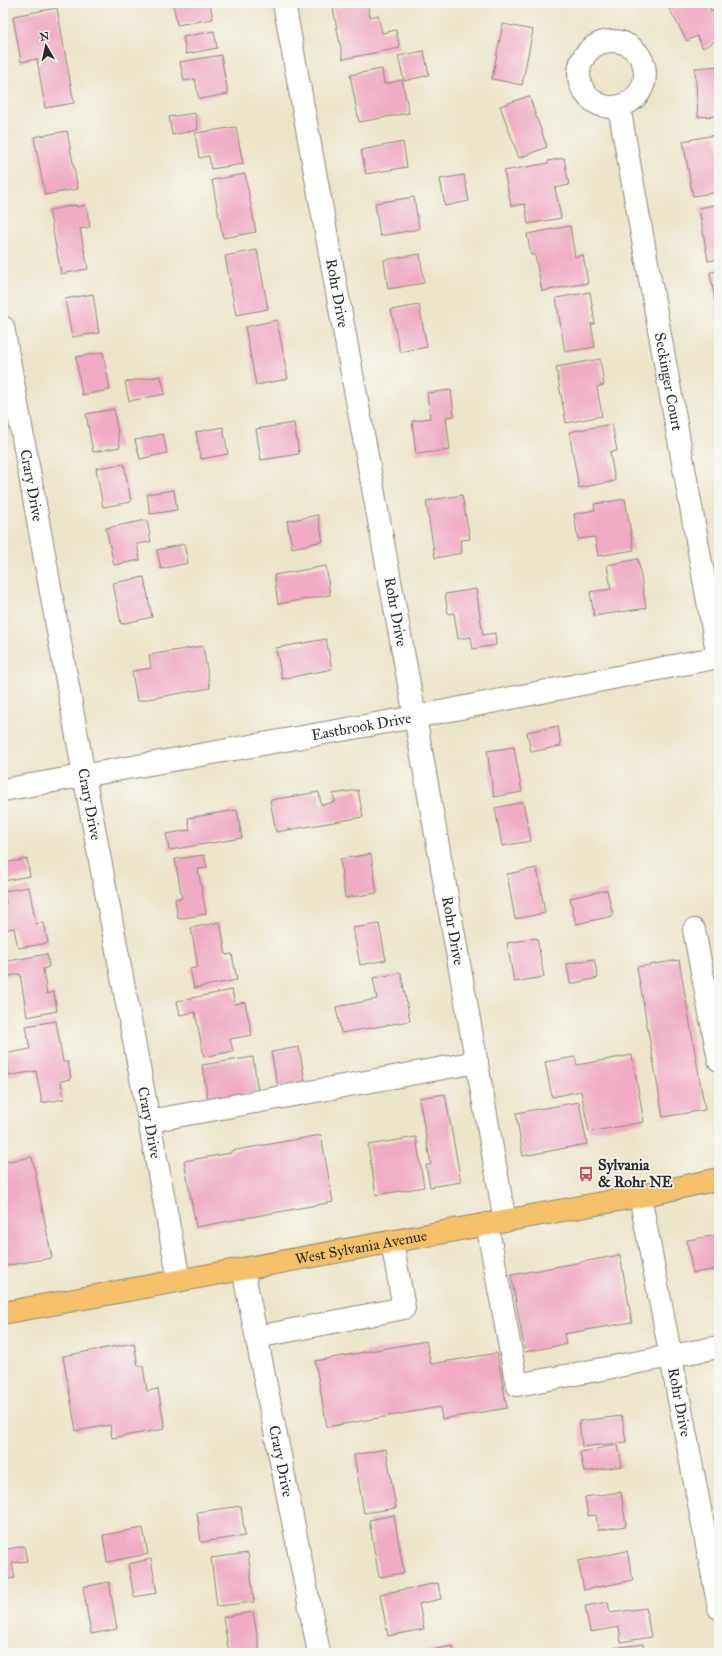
<svg xmlns="http://www.w3.org/2000/svg" width="722" height="1656" viewBox="0 0 722 1656" font-family="'IM FELL Great Primer',serif">
<style>
.building{fill:#f0abc4}
.lines{fill:none;stroke-linecap:round;stroke-linejoin:round}
.minor-casing{stroke:#8c887a;stroke-width:24}
.major-casing{stroke:#8c887a;stroke-width:24}
.minor{stroke:#fff;stroke-width:22}
.major{stroke:#f4c16a;stroke-width:22}
.labels{text-anchor:middle;dominant-baseline:central;stroke-width:3.5;stroke-linejoin:round;paint-order:stroke}
.street-label{font-size:15px;fill:#2b2b2b;stroke:#f6f6f2}
.poi-label{font-size:15px;font-weight:bold;fill:#2b2b2b;stroke:#f6f6f2;text-anchor:start}
</style>
<rect width="100%" height="100%" fill="#f6f6f2"/>
<filter id="ink" filterUnits="userSpaceOnUse"><feTurbulence type="fractalNoise" baseFrequency=".025" numOctaves="2"/><feDisplacementMap in="SourceGraphic" scale="8" xChannelSelector="R" yChannelSelector="G"/><feConvolveMatrix kernelMatrix="1 2 1 2 8 2 1 2 1" color-interpolation-filters="sRGB"/></filter>
<filter id="wash" filterUnits="userSpaceOnUse"><feTurbulence type="fractalNoise" baseFrequency=".012" numOctaves="4" result="noise"/><feDisplacementMap in="SourceGraphic" scale="16" xChannelSelector="R" yChannelSelector="G"/><feGaussianBlur stdDeviation="0.9" result="paint"/><feColorMatrix in="noise" values="0 0 0 0 0 0 0 0 0 0 0 0 0 0 0 0 0 1.4 0 .05"/><feComposite in="paint" operator="in"/></filter>
<g filter="url(#wash)">
<rect width="100%" height="100%" fill="#ede5c9"/>
<g id="blocks">
<g class="building">
<polygon points="173,3 210,3 213,19 177,25"/>
<polygon points="363,3 367,3 370,17 378,15 382,33 396,30 400,48 343,59 333,9"/>
<polygon points="666,3 707,3 711,11 719,6 719,39 703,48 697,36 687,41"/>
<polygon points="57,8 74,103 45,108 37,59 21,62 13,16"/>
<polygon points="503,24 533,30 522,85 492,79"/>
<polygon points="214,31 217,48 186,54 183,37"/>
<polygon points="424,51 429,75 404,81 398,56"/>
<polygon points="221,55 228,94 199,99 195,79 184,81 180,62"/>
<polygon points="719,66 719,116 698,117 695,68"/>
<polygon points="382,69 384,84 402,80 409,113 359,122 350,75"/>
<polygon points="529,96 547,147 519,158 500,106"/>
<polygon points="195,113 198,130 172,135 169,117"/>
<polygon points="236,127 243,164 211,169 209,156 199,158 195,133"/>
<polygon points="67,131 78,189 45,195 34,137"/>
<polygon points="715,135 719,152 719,192 693,196 683,141"/>
<polygon points="403,142 407,167 366,174 361,150"/>
<polygon points="564,158 569,185 555,188 561,218 528,224 525,204 511,206 504,171 549,163 548,161"/>
<polygon points="245,174 256,232 223,238 212,180"/>
<polygon points="464,175 469,201 445,206 440,179"/>
<polygon points="414,197 419,229 380,236 375,203"/>
<polygon points="719,204 719,259 708,261 699,208"/>
<polygon points="76,205 76,207 86,205 90,227 80,229 88,269 61,274 49,210"/>
<polygon points="570,226 575,257 583,255 588,283 542,291 535,255 531,255 527,234"/>
<polygon points="257,250 268,309 236,315 225,256"/>
<polygon points="420,254 424,283 388,289 384,260"/>
<polygon points="719,271 719,318 718,318 710,272"/>
<polygon points="590,292 595,324 591,324 595,347 565,352 556,298"/>
<polygon points="93,294 99,333 72,337 65,299"/>
<polygon points="419,305 427,347 400,352 391,310"/>
<polygon points="277,320 288,379 256,385 245,327"/>
<polygon points="103,352 110,390 82,395 76,357"/>
<polygon points="600,359 604,385 597,387 602,416 566,423 556,367"/>
<polygon points="161,376 165,394 129,401 125,382"/>
<polygon points="451,390 454,416 446,417 450,450 416,454 412,421 430,418 427,393"/>
<polygon points="114,409 120,447 93,452 86,414"/>
<polygon points="294,423 299,454 261,460 256,429"/>
<polygon points="612,424 617,451 610,452 615,481 579,488 569,432"/>
<polygon points="223,427 228,454 201,459 196,432"/>
<polygon points="163,434 167,453 140,459 135,440"/>
<polygon points="124,464 131,502 103,507 96,468"/>
<polygon points="174,490 177,510 150,514 147,494"/>
<polygon points="462,495 470,539 460,540 462,553 435,558 426,501"/>
<polygon points="625,499 634,550 598,556 595,537 578,539 574,514 595,510 594,504"/>
<polygon points="318,515 323,541 292,548 287,521"/>
<polygon points="147,520 151,542 137,544 140,560 114,565 106,528"/>
<polygon points="184,544 188,563 161,569 157,550"/>
<polygon points="638,559 646,608 594,616 590,592 611,589 607,565"/>
<polygon points="326,566 330,595 278,604 274,575"/>
<polygon points="144,577 152,617 121,624 113,583"/>
<polygon points="476,589 483,635 495,633 496,645 473,649 471,637 458,639 454,613 448,614 445,594"/>
<polygon points="326,639 332,669 282,679 276,648"/>
<polygon points="203,646 210,688 137,701 132,671 151,668 149,655"/>
<polygon points="558,726 561,746 531,752 527,732"/>
<polygon points="514,747 522,792 494,797 487,751"/>
<polygon points="358,790 363,817 276,832 270,800 319,792 321,805 335,802 333,794"/>
<polygon points="523,802 531,841 502,846 495,808"/>
<polygon points="237,810 242,838 169,850 166,834 190,830 188,818"/>
<polygon points="371,854 377,893 345,898 340,859"/>
<polygon points="204,855 207,868 198,869 206,914 178,919 175,899 182,898 175,859"/>
<polygon points="27,859 30,876 3,881 3,863"/>
<polygon points="537,868 545,913 515,919 507,874"/>
<polygon points="29,887 36,924 44,923 48,943 18,948 14,928 4,930 3,905 6,904 4,891"/>
<polygon points="607,890 613,916 576,924 570,898"/>
<polygon points="220,922 226,955 232,954 237,980 194,988 190,969 198,967 191,928"/>
<polygon points="379,924 386,960 360,965 353,928"/>
<polygon points="537,938 544,977 514,982 507,943"/>
<polygon points="47,954 49,967 43,969 47,994 54,992 57,1011 27,1017 20,974 3,977 3,962"/>
<polygon points="594,959 598,978 570,984 567,964"/>
<polygon points="679,960 705,1110 663,1117 637,967"/>
<polygon points="401,973 410,1021 341,1033 336,1007 377,999 373,978"/>
<polygon points="232,990 235,1004 245,1002 252,1035 230,1039 233,1051 204,1057 195,1012 180,1015 177,1001"/>
<polygon points="56,1021 63,1062 68,1062 71,1079 61,1081 64,1099 42,1103 36,1071 8,1076 5,1054 30,1049 26,1026"/>
<polygon points="299,1047 305,1082 278,1087 271,1052"/>
<polygon points="632,1055 644,1122 589,1132 581,1091 552,1097 545,1062 575,1057 577,1065"/>
<polygon points="253,1057 258,1092 208,1100 202,1065"/>
<polygon points="445,1094 461,1182 430,1187 426,1165 431,1165 419,1098"/>
<polygon points="579,1102 587,1144 523,1156 516,1113"/>
<polygon points="321,1135 333,1202 196,1227 184,1161 231,1153 231,1151"/>
<polygon points="416,1137 424,1187 376,1195 368,1145"/>
<polygon points="32,1157 52,1258 3,1266 3,1162"/>
<polygon points="719,1235 719,1269 693,1273 687,1240"/>
<polygon points="620,1255 632,1322 564,1334 566,1344 525,1352 511,1275"/>
<polygon points="426,1341 431,1364 497,1353 507,1408 442,1419 440,1407 327,1427 315,1361"/>
<polygon points="134,1343 138,1366 143,1366 147,1391 158,1389 165,1429 112,1438 110,1425 76,1431 63,1356"/>
<polygon points="622,1416 626,1442 582,1447 579,1421"/>
<polygon points="618,1445 622,1466 584,1472 580,1452"/>
<polygon points="386,1449 396,1508 364,1513 354,1455"/>
<polygon points="621,1492 626,1526 598,1530 596,1515 588,1516 585,1497"/>
<polygon points="241,1506 245,1536 201,1542 197,1512"/>
<polygon points="394,1515 404,1573 379,1577 369,1520"/>
<polygon points="143,1528 148,1554 107,1562 103,1535"/>
<polygon points="24,1546 27,1561 12,1563 15,1578 3,1580 3,1550"/>
<polygon points="627,1551 633,1580 584,1590 578,1561"/>
<polygon points="248,1553 254,1602 217,1606 211,1558"/>
<polygon points="151,1559 157,1593 134,1597 128,1564"/>
<polygon points="109,1582 117,1629 91,1634 83,1587"/>
<polygon points="438,1583 441,1599 419,1604 424,1629 388,1636 380,1594"/>
<polygon points="608,1602 610,1613 646,1608 651,1637 621,1642 619,1627 590,1632 585,1606"/>
<polygon points="253,1612 260,1653 229,1653 223,1617"/>
<polygon points="643,1644 644,1653 614,1653 613,1648"/>
<polygon points="453,1646 454,1653 421,1653 421,1652"/>
</g>
</g>
</g>
<g filter="url(#ink)">
<use href="#blocks" fill-opacity="0" stroke="#8c887a" stroke-width="1"/>
<g class="lines">
<g class="minor-casing">
<g id="minor">
<path id="s1" d="M 284,3 L 415,717 L 505,1221"/>
<circle cx="612" cy="74" r="33"/>
<path id="s2" d="M 619,107 L 718,657"/>
<path id="s3" d="M 3,327 L 84,775 L 179,1280"/>
<path id="s4" d="M 3,790 L 415,717 L 719,657"/>
<polyline points="694,930 719,1060"/>
<polyline points="149,1121 477,1062"/>
<path id="s5" d="M 640,1196 L 719,1608"/>
<polyline points="487,1224 517,1385 719,1347"/>
<path id="s6" d="M 243,1269 L 319,1653"/>
<polyline points="257,1337 404,1308 392,1242"/>
</g>
</g>
<g class="major-casing">
<g id="major">
<path id="s7" d="M 3,1313 L 640,1196 L 719,1179"/>
</g>
</g>
<use href="#minor" class="minor"/>
<use href="#major" class="major"/>
</g>
</g>
<defs>
<g id="bus-bare" transform="scale(1.2)"><path d="M-5-6H5V4H4V6H2V4H-2V6H-4V4H-5ZM-3.5-4V0h7V-4ZM-3.5 1.2v1.5H-2V1.2ZM2 1.2v1.5H3.5V1.2Z" fill="#d1495b" stroke="#f6f6f2" stroke-width="2.5" paint-order="stroke"/></g>
</defs>
<g fill-rule="evenodd">
<use href="#bus-bare" x="586" y="1174"/>
</g>
<g class="labels">
<g class="street-label">
<text stroke="none"><textPath href="#s1" startOffset="295">Rohr Drive</textPath></text>
<text stroke="none"><textPath href="#s2" startOffset="279">Seckinger Court</textPath></text>
<text stroke="none"><textPath href="#s3" startOffset="161">Crary Drive</textPath></text>
<text stroke="none"><textPath href="#s1" startOffset="619">Rohr Drive</textPath></text>
<text stroke="none"><textPath href="#s4" startOffset="364">Eastbrook Drive</textPath></text>
<text stroke="none"><textPath href="#s3" startOffset="485">Crary Drive</textPath></text>
<text stroke="none"><textPath href="#s1" startOffset="943">Rohr Drive</textPath></text>
<text stroke="none"><textPath href="#s3" startOffset="809">Crary Drive</textPath></text>
<text stroke="none"><textPath href="#s7" startOffset="364">West Sylvania Avenue</textPath></text>
<text stroke="none"><textPath href="#s5" startOffset="210">Rohr Drive</textPath></text>
<text stroke="none"><textPath href="#s6" startOffset="196">Crary Drive</textPath></text>
</g>
<g class="poi-label">
<text x="598" y="1165">Sylvania<tspan x="598" dy="17">&amp; Rohr NE</tspan></text>
</g>
</g>
<rect width="722" height="1656" fill="none" stroke="#f6f6f2" stroke-width="16"/>
<g transform="translate(46 46) rotate(351)" stroke="#f6f6f2" stroke-width="3" paint-order="stroke">
<path d="M0-3L7 15L0 10L-7 15Z" fill="#2b2b2b"/>
<text y="-6" font-size="11" font-weight="bold" text-anchor="middle" fill="#2b2b2b">N</text>
</g>
</svg>
